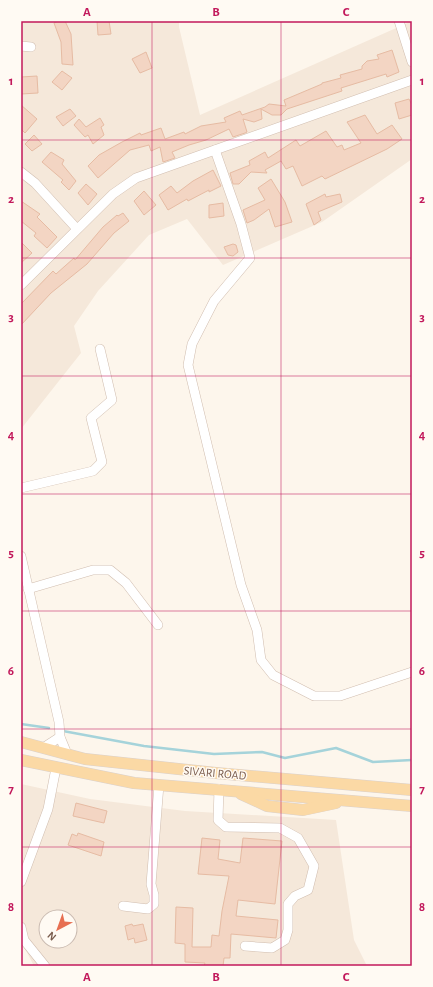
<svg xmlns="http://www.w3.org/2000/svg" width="433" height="987" viewBox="0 0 433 987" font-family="'Alegreya Sans',sans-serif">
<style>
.residential{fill:#f5e8da;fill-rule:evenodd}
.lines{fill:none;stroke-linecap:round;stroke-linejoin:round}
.stream{stroke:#a5d3da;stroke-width:2.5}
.building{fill:#f3d5c3;stroke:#e6bba3}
.minor-casing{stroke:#d1beb0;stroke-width:10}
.major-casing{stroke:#dad1cd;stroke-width:12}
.minor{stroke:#fff;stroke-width:9}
.major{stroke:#fbd9a5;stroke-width:11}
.grid{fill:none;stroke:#c2185b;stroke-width:1;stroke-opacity:0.55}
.labels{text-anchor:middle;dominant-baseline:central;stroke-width:3;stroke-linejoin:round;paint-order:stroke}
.street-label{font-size:12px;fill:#7a5c4d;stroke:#fffaf3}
.neatline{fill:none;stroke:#c2185b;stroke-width:1.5}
.grid-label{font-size:13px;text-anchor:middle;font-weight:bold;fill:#c2185b}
</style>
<rect width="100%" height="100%" fill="#fdf6ec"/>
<g class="residential">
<polygon points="21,21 179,21 179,27 200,115 412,21 412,159 322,222 223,265 187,219 149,235 98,291 74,326 81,353 21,429"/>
<path d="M 21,784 L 90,799 L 185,811 L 336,820 L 354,940 L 367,966 L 34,966 L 21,941 ZM 46,917 L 70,917 L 70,941 L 46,941 Z"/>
</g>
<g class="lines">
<g class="stream">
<polyline points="21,724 49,728"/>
<polyline points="63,731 144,746 214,754 262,752 285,758 336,748 373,762 412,760"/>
</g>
</g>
<g class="building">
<polygon points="58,21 65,21 71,34 73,65 62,64 61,42 54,23"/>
<polygon points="97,21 109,21 111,34 98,35"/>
<polygon points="392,50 399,72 387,77 386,74 341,88 342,91 287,109 281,115 272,115 261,109 262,119 254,122 243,119 247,132 245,133 233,137 229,129 206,140 189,145 172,152 175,158 163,162 160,147 151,151 149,145 130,150 98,178 88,166 99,155 122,142 140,133 141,135 161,128 165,139 184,132 185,134 201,126 226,122 224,118 240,111 242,115 265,107 269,104 286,106 284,100 322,84 322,83 341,78 340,75 362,69 362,66 367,61 379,59 377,55"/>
<polygon points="146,52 152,68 140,73 132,59"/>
<polygon points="62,71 72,78 62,90 52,82"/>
<polygon points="37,76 38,93 21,94 21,77"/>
<polygon points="409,99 412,105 412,115 399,119 395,103"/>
<polygon points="21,105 37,119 25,133 21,129"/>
<polygon points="70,109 76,116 63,126 56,117"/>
<polygon points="365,115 377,134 392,125 402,139 387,149 325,179 322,176 302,186 293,166 286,169 281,161 265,170 267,173 251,172 239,184 233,184 230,173 250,165 249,161 265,152 268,158 296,140 300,146 326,131 337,147 342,145 344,150 361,143 347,122"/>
<polygon points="100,118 104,125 101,127 104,135 93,144 88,135 85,137 74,125 79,119 86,127"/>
<polygon points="34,135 42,144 32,151 25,144"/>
<polygon points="51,152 64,160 62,164 76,181 69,190 61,182 63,180 42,162"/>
<polygon points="213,170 221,186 209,192 209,190 188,201 187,199 168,210 159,195 171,186 177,193 193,181"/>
<polygon points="271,179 285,202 292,222 275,227 269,209 254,220 247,223 243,210 265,200 258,188"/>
<polygon points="86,184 97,194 88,205 78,193"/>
<polygon points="144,191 156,205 144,215 134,201"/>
<polygon points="325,194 326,197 340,194 342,202 318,212 321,220 314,225 306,204"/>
<polygon points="21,201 40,214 37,217 57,237 47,248 34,236 36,233 21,221"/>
<polygon points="223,203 224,216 209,218 209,205"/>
<polygon points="123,213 129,221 114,233 87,264 51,293 21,325 21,304 53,271 56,274 74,258 75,260 103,227 117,215 118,216"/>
<polygon points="21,242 32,253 21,263"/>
<polygon points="233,244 236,245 238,252 233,256 228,255 224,247"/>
<polygon points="76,803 107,811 104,823 73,816"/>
<polygon points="78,833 104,842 101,856 68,845 72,834 77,836"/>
<polygon points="202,838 220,840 218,859 240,863 243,838 282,841 275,904 238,900 236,916 278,920 276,938 231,934 230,958 224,958 223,966 204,966 205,963 185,962 185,944 175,943 176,907 193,908 192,947 211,947 212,935 219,936 222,911 229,876 198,874"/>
<polygon points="132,924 133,926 143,924 147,940 135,943 134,938 128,940 125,926"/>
</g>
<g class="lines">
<g class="minor-casing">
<g id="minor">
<polyline points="399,21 412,62"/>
<polyline points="21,46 31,47"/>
<polyline points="215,150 241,224 250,258 214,301 192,344 188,365 241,585 257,630 261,660 273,675 314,696 340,696 412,672"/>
<polyline points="21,172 35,183 77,229"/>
<polyline points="21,285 113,194 136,178 412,80"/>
<polyline points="21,488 93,471 102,462 91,418 112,400 100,349"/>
<polyline points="21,556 59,722 60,737 67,754"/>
<polyline points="28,589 93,570 110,570 126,583 158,625"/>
<polyline points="43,748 60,737"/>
<polyline points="219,789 218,820 226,827 280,828 298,838 314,866 308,890 295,896 288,904 288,930 285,940 272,948 245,946"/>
<polyline points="21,882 48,809 56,768"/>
<polyline points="123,906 148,909 154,904 154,895 151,884 159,785"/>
<polyline points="21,927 24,940 45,966"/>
</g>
</g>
<g class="major-casing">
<g id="major">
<polyline points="21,742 85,759 216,773 412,790"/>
<polyline points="21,760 134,783 412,806"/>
<polyline points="241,794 267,806 303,810 336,803"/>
</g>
</g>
<use href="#minor" class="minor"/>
<use href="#major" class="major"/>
</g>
<path class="grid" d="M 152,21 L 152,966M 281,21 L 281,966M 21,140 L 412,140M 21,258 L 412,258M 21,376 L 412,376M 21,494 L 412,494M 21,611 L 412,611M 21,729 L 412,729M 21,847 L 412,847"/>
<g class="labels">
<g class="street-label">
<text transform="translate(215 773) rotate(5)">SIVARI ROAD</text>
</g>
</g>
<rect width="433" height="987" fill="none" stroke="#fffaf3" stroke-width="44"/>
<g transform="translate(58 929) rotate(221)"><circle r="19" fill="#fffaf3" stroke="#cabbb1"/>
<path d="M0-3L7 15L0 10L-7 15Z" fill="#e76f51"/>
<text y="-6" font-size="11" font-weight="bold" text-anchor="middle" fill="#7a5c4d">N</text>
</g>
<rect x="22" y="22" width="389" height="943" class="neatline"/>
<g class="grid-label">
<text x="87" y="16">A</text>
<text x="216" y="16">B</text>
<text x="346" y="16">C</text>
<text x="11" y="85">1</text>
<text x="422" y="85">1</text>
<text x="11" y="203">2</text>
<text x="422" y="203">2</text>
<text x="11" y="321">3</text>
<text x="422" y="321">3</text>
<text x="11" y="439">4</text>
<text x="422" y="439">4</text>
<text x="11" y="557">5</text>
<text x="422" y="557">5</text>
<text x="11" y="675">6</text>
<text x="422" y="675">6</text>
<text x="11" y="793">7</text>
<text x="422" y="793">7</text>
<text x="11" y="911">8</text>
<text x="422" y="911">8</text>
<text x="87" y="981">A</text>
<text x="216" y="981">B</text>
<text x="346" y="981">C</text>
</g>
</svg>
